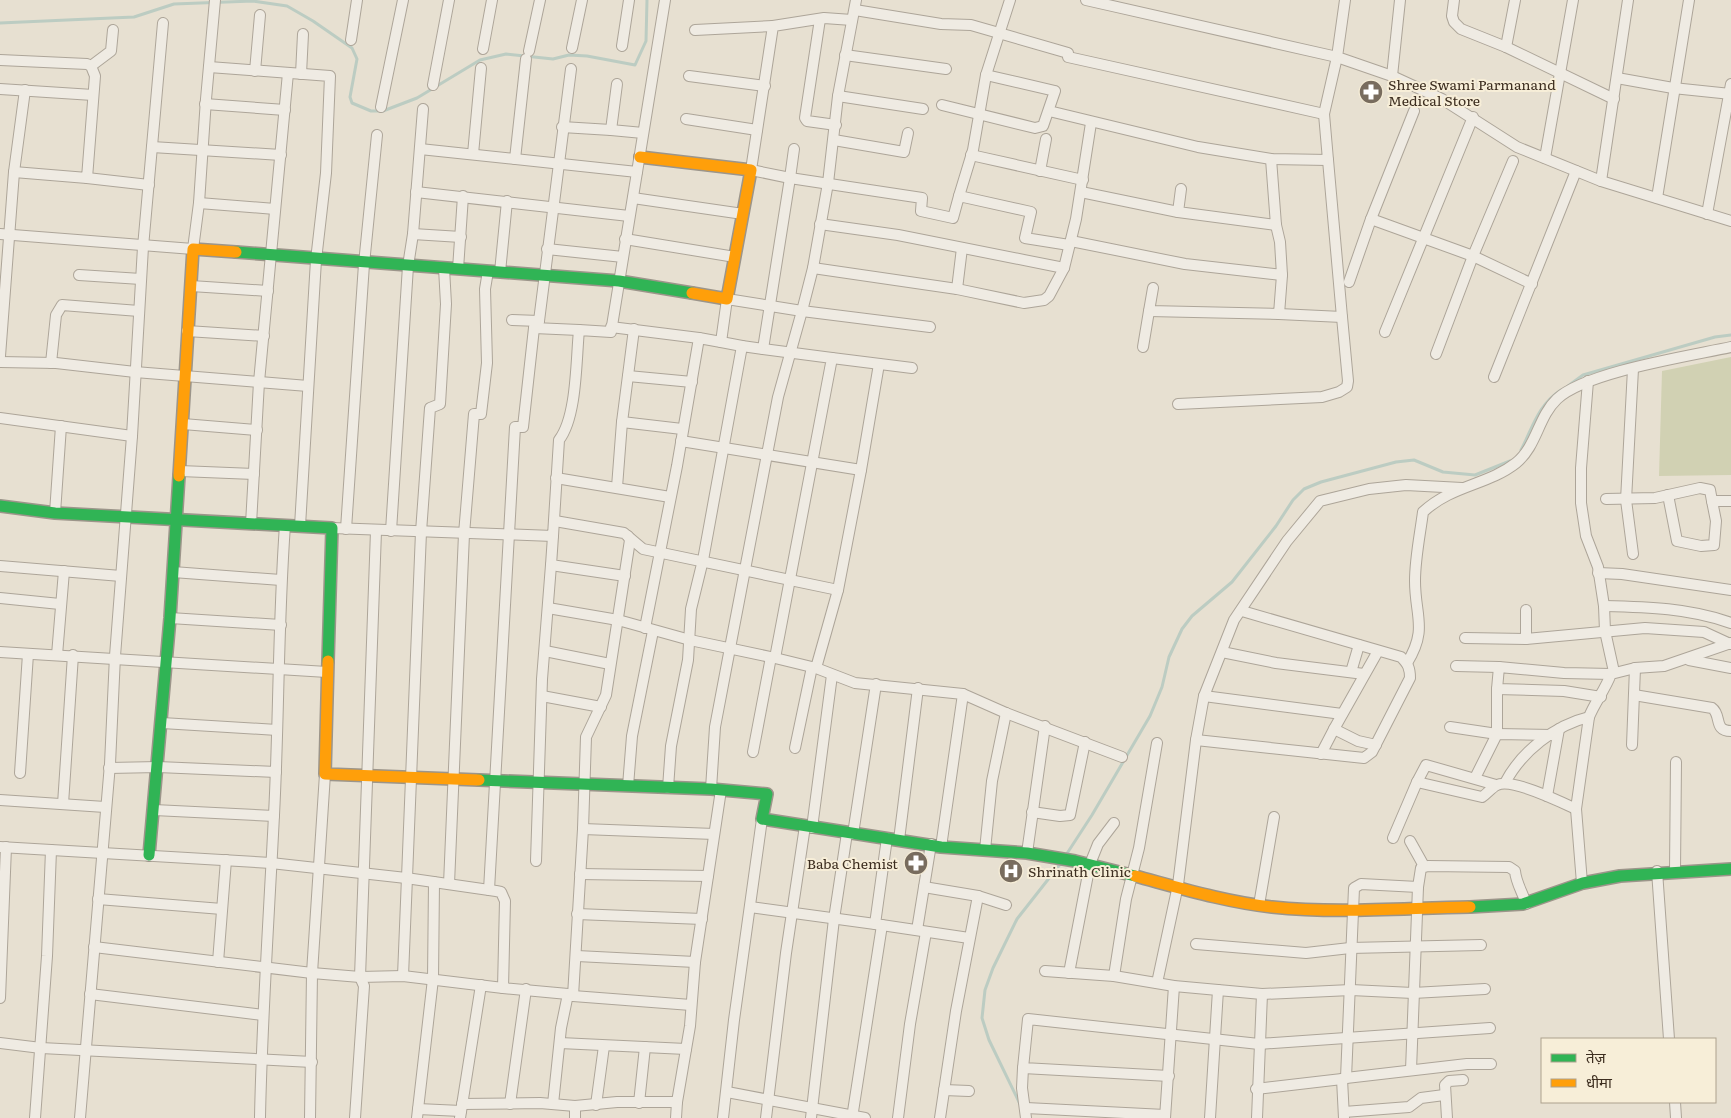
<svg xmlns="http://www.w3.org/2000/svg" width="1731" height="1118" viewBox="0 0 1731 1118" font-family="Literata,'Noto Sans Devanagari',serif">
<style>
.cemetery{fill:#d1d1b3}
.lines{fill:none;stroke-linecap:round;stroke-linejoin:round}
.stream{stroke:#bcccc2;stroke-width:3}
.street-casing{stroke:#ada599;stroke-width:12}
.fast-casing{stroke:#9c958a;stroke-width:14}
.slow-casing{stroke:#9c958a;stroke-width:14}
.street{stroke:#efebe3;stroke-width:10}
.fast{stroke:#30b455;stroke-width:11}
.slow{stroke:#ff9f0a;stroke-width:11}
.labels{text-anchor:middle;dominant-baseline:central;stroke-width:4;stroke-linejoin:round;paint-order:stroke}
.poi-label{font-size:14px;fill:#3d2e20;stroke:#f7eed8;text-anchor:start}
</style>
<rect width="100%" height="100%" fill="#e7e0d1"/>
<polygon class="cemetery" points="1731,357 1731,475 1659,476 1662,371"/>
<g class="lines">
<g class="stream">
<polyline points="0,23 134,17 174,4 253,1 287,6 313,21 352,48 357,59 350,97 352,103 371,111 383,111 417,98 480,60 506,54 553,59 569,55 587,56 635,65 646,41 647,0"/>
<polyline points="1568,386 1583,375 1715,337 1731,335"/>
<path d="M 1521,450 C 1533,427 1538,405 1561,390"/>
<polyline points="1066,855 1092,815 1150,716 1162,687 1169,657 1182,629 1192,616 1232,582 1276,526 1293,500 1304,489 1321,482 1396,462 1414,460 1443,472 1475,475 1510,461"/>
<polyline points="1020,1104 989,1040 982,1018 985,990 993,968 1017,919 1061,863"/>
</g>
<g class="street-casing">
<g id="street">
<polyline points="856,0 838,96 828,183 813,268 802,311 930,327"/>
<polyline points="1345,0 1337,57 1392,76 1442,99 1517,147 1601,181 1731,221"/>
<polyline points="1454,0 1452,16 1454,22 1461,29 1506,47 1614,99"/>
<polyline points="855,10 941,24 971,25 1068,53"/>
<polyline points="820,19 805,118 807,121 836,125"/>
<polyline points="695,30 773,26"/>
<polyline points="351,40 357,0"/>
<polyline points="622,46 629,0"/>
<polyline points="1506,47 1515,0"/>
<polyline points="572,48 582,0"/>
<polyline points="483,49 492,0"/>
<polyline points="529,51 540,0"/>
<polyline points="845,55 946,69"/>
<polyline points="1068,57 1324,114"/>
<polyline points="0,60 87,64 91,66 95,76 87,178 14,172"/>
<polyline points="91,66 111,51 113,30"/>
<polyline points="209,67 330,76 326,173 316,260 300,526"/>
<polyline points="255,71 260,15"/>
<polyline points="301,74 303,34"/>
<polyline points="689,76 765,86"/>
<polyline points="1392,76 1400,0"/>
<polyline points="1617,78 1673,88 1731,94"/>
<polyline points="617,84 611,130 643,133"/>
<polyline points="433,85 449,0"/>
<polyline points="0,89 93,95"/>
<polyline points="838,96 923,109"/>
<polyline points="205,104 285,110"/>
<polyline points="942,105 1035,128 1043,126 1055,91 986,75"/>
<polyline points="381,107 403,0"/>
<polyline points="1049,111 1198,147 1271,159 1328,160 1324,114 1337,57 1086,0"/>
<polyline points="686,119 757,130"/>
<polyline points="562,127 611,130"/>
<polyline points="834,140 904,152 908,133"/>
<polyline points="152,147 281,155"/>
<polyline points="420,149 637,172"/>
<polyline points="794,149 790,178 751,170 773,26 824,18 852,20"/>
<polyline points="473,154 481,68"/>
<polyline points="971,155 1083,180"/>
<polyline points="1545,158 1573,0"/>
<polyline points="515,159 526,59"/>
<polyline points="1040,171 1046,139"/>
<polyline points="87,178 149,185"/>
<polyline points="1601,181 1628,0"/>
<polyline points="1181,189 1178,212 1276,225 1271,159"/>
<polyline points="416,192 629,216"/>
<polyline points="1081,192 1178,212"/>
<polyline points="959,196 973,150 986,75 1010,0"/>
<polyline points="633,198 743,214"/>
<polyline points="1657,198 1689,0"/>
<polyline points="199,203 275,209"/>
<polyline points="1707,214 1731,84"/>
<polyline points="1371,219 1473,256 1532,284"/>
<polyline points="820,224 898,235 1064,268"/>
<polyline points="0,234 193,249 199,203 206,99 215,0"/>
<polyline points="413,234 461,237"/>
<polyline points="625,239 735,257"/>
<polyline points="1071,241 1185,264 1282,275 1280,242 1276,225"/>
<polyline points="547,249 623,257"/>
<polyline points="813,268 957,289 1024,303 1044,300 1049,296 1064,268 1076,219 1091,123"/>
<polyline points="458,269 463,196"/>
<polyline points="500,272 507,201"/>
<polyline points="79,275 141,279"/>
<polyline points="1349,282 1371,219 1414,111"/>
<polyline points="191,286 268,291"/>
<polyline points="1153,288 1149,311 1279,314 1282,275"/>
<polyline points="957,289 962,248"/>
<polyline points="1279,314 1342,317 1328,160"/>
<polyline points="512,320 539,321"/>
<polyline points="611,327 699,338"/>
<polyline points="534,328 579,330"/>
<polyline points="187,331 264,336"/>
<polyline points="1385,332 1473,117"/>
<polyline points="721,342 742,346"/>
<polyline points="1143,347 1149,311"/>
<polyline points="763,349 832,358 775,658"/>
<polyline points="1436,354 1473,256 1513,161"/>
<polyline points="0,356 14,172 25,90"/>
<polyline points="832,358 912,368"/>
<polyline points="0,362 56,363 135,372 308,386"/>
<polyline points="51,363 56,315 62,305 139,311"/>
<polyline points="1633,369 1626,500 1633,554"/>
<polyline points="628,376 692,382"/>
<polyline points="1494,377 1576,171"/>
<polyline points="1588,381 1581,468 1581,503 1586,536 1598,567 1604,606 1605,631 1614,672"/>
<polyline points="1178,404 1322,397 1339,392 1347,387 1348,381 1342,317"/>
<polyline points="0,418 132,436"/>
<polyline points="622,422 682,429"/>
<polyline points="183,424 257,430"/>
<polyline points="681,441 861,470 879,364"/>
<polyline points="180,471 254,474"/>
<polyline points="556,478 670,497"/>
<polyline points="617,487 622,422 634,329"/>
<polyline points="1668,495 1677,541 1701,546 1714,545 1716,521 1712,501"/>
<polyline points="1606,499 1655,498 1700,488 1710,490 1712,501 1731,501"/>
<polyline points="55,513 61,426"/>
<polyline points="555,521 624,533 643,549 838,590 861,470"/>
<polyline points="251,524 259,382 288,73"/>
<path d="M 332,528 L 553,536 L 559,440 C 577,417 576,360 579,330 L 611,332 L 665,0"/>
<polyline points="346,529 364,264 377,135"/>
<polyline points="391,531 408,266 413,234 423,109"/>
<polyline points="553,536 551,565 625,576"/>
<polyline points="0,566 121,576"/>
<polyline points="173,572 281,580"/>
<polyline points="1598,573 1622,574 1731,590"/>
<polyline points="0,598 60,604"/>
<path d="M 1604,606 C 1647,607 1690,608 1731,623"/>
<polyline points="548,608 618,620 690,640 775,658 816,668 855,683 963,694 1006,713 1122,757"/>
<polyline points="170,618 281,625"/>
<polyline points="645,628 677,466 699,338 721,342 727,299 802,311 778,397 730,648 715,727 711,789"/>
<polyline points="1465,638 1526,639 1645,628 1704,632 1730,644"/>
<polyline points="1526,639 1526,610"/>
<polyline points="545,651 610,664"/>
<polyline points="0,652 327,672"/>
<polyline points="1222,652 1276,663 1364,674"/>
<polyline points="57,655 64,571"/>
<polyline points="1689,660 1731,668"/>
<path d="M 1407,663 C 1428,629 1415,616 1415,581 C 1415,558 1420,535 1423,512 C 1452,485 1488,485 1516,463 C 1537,446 1538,417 1557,399 C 1585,372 1690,356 1731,347"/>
<polyline points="1456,666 1499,667"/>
<polyline points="816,668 838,590"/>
<polyline points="1351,672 1359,645"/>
<path d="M 1634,695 L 1712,708 C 1722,715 1713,731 1731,731"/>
<polyline points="542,696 601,707"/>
<polyline points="1204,696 1342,714"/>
<polyline points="1601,697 1564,691 1497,689 1499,667 1564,673 1611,674"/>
<polyline points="162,723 277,730"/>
<polyline points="1450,727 1497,734 1497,689"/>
<path d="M 1196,740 L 1364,758 L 1372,752 L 1410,678 C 1410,668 1408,664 1401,657 L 1242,611"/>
<polyline points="1376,745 1358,741 1334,729 1378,651"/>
<polyline points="1632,745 1635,668"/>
<polyline points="795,748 812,667"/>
<polyline points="753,752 771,657"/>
<polyline points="1321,754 1334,729"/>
<polyline points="109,768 158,767 276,772"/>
<polyline points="20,773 28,654"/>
<polyline points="1475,778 1497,734 1552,735"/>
<polyline points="1417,782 1426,765 1496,785"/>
<path d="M 1505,783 C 1521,752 1555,725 1589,717"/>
<polyline points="628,786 632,736 653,631"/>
<polyline points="668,788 671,746 688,660 691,609 703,560 742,346 763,349 790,178 922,198 921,211 953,218 959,196 1031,212 1025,238 1069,245"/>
<polyline points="1547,796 1559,729"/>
<polyline points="0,800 105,807"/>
<polyline points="63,804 73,655"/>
<polyline points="154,810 274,816"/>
<polyline points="1032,812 1060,816 1070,815 1085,742"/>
<polyline points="812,828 832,675"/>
<polyline points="583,829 714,834"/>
<polyline points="853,834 876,684"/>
<polyline points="887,838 875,924 969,938"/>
<path d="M 1393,838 L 1417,782 L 1482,797 C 1487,794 1491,788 1497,785 C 1512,778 1561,802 1576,809"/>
<polyline points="899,840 918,688"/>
<polyline points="1410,841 1424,866"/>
<polyline points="0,847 271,863 406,878 496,891 501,892 505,901 503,988 568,994 573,996 583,829 586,737 606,695 630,540 628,536"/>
<polyline points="941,847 963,694"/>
<polyline points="985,850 992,781 1006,713"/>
<polyline points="1027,853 1045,726"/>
<polyline points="536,861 542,679 551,565"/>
<polyline points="1657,871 1669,1039"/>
<polyline points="1675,871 1676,762"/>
<polyline points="580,874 708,876"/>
<path d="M 1582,883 L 1576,809 L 1589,717 C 1595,702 1605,690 1611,674 L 1635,668 L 1664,666 L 1731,643"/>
<polyline points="449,884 464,534 474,414 481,414 487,363 485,289 488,271"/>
<polyline points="924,887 978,896 1006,905"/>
<polyline points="489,890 515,427 523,427 534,328 539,321 571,69"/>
<polyline points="98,899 222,909"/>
<polyline points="1259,905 1274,817"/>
<polyline points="750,907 875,924"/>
<polyline points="577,914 702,919"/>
<polyline points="917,930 931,844"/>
<polyline points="1196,944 1306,953 1350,948 1481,945"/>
<polyline points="94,947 312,973 360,977 403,976 503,988"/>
<polyline points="577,956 695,962"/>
<polyline points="218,962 226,860"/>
<polyline points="1045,971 1114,976 1174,986 1262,994 1351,990 1413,993 1485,989"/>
<polyline points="1069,973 1090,864 1098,844 1114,823"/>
<polyline points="403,976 421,532 430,408 440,404 446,304 444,268"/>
<polyline points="1114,976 1126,899 1139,848 1157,743"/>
<polyline points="1157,983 1178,885 1196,740 1204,696 1234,620 1287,541 1320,501 1369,489 1406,485 1462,488"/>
<polyline points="90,994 263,1015"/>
<polyline points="573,996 691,1005"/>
<polyline points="0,998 6,847"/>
<polyline points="0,1043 41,1048 312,1062"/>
<polyline points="560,1043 686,1049"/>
<polyline points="1023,1068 1022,1088 1026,1118"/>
<path d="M 1411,1070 L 1418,887 L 1421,868 L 1428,866 L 1509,867 L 1515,871 C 1516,883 1523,893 1526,904"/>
<polyline points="1169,1076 1023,1068 1028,1019 1259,1044 1490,1028"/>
<polyline points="1346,1078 1467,1064 1491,1064"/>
<polyline points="1256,1089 1342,1079"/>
<polyline points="944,1090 969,1091"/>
<polyline points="727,1092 865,1118"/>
<polyline points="1675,1102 1676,1118"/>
<polyline points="639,1103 645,1047"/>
<polyline points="462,1104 540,1103 575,1106 617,1102 677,1102 690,1026 695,962 721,790"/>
<polyline points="510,1104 526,989"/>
<polyline points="553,1104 561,1028 568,994"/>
<polyline points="596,1105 604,1046"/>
<polyline points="1026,1108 1165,1115"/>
<polyline points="418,1109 461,1111"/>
<polyline points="1344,1112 1409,1107 1421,1098 1444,1095"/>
<path d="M 260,1117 C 262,1016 269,916 274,815 C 279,719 278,622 285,525"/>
<polyline points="35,1118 47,956 51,850"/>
<polyline points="80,1118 110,764 115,656 132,436 143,247 163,23"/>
<polyline points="310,1118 312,973 325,774"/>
<polyline points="355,1118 364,986 360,977 376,531"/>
<polyline points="417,1118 433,979 434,882"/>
<polyline points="460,1118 481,985"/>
<polyline points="575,1118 575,1106"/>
<polyline points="676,1118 677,1102"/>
<polyline points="723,1118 734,1020 762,819"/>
<polyline points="766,1118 786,953 805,826"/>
<polyline points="811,1118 834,919 847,833"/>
<polyline points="852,1118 882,925"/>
<polyline points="898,1118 910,1024 926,932"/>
<polyline points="940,1118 956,1011 978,896"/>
<polyline points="1165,1118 1174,986"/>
<polyline points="1210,1118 1218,990"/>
<polyline points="1257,1118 1262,994"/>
<polyline points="1344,1118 1342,1079 1346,1078 1354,888 1361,884 1418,887"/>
<polyline points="1447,1118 1445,1085 1449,1081 1463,1080"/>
</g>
</g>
<g class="fast-casing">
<g id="fast">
<polyline points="236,252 619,281 692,293"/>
<polyline points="0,506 55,513 332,528 328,661"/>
<polyline points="479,780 711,789 767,794 762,819 941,847 1027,853 1075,861 1135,876"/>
<polyline points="149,855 170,618 179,476"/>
<polyline points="1470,907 1523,904 1583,883 1620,876 1731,869"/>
</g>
</g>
<g class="slow-casing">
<g id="slow">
<polyline points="640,157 751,170 727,299 692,293"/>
<polyline points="179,476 193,249 236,252"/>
<polyline points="328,661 325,774 479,780"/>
<path d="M 1135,876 C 1180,888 1226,902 1272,907 C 1337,914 1405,908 1470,907"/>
</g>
</g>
<use href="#street" class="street"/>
<use href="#fast" class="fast"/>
<use href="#slow" class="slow"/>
</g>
<defs>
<g id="pharmacy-disc" transform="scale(1.25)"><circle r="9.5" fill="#786c5e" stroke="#f7eed8"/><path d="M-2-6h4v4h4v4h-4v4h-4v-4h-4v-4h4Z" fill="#fff"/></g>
<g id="hospital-disc" transform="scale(1.25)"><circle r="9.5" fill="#786c5e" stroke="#f7eed8"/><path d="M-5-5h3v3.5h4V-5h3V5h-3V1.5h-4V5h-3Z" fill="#fff"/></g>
</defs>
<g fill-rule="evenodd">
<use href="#pharmacy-disc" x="1371" y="92"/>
<use href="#pharmacy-disc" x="916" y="863"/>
<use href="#hospital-disc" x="1011" y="871"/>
</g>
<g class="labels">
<g class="poi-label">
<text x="1388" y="84">Shree Swami Parmanand<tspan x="1388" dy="16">Medical Store</tspan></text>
<text x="898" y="863" text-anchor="end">Baba Chemist</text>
<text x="1028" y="871">Shrinath Clinic</text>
</g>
</g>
<rect x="1541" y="1038" width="175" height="65" fill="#f7eed8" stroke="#ada18e"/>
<rect x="1551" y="1054" width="25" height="8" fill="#30b455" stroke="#ada18e"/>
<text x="1586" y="1063" font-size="15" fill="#3d2e20">तेज़</text>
<rect x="1551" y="1079" width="25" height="8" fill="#ff9f0a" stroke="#ada18e"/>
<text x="1586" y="1088" font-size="15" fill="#3d2e20">धीमा</text>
</svg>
